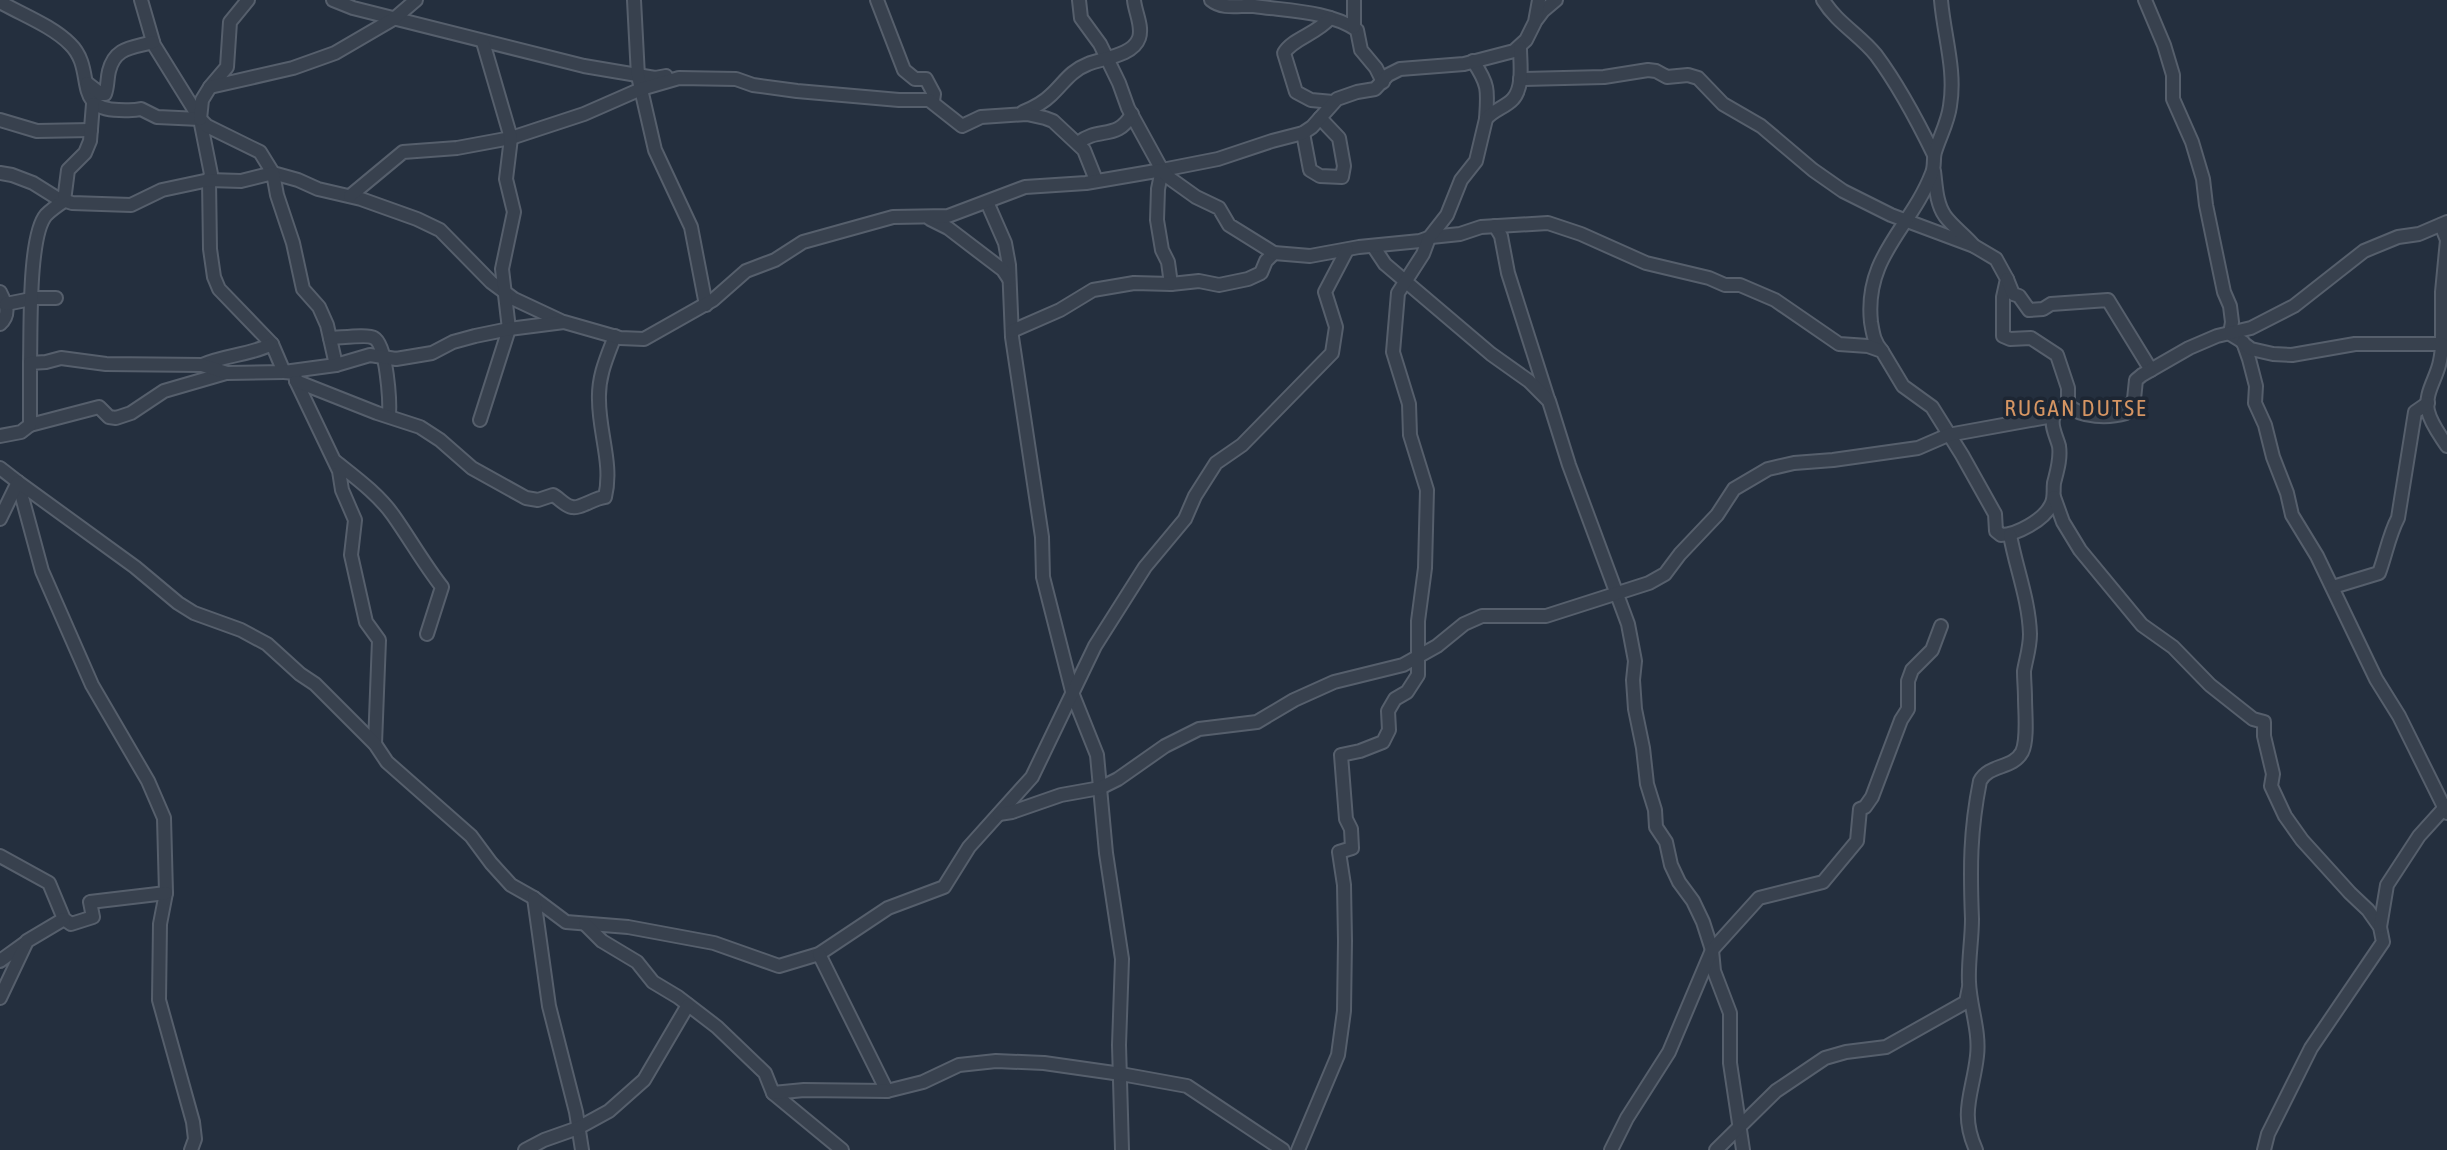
<svg xmlns="http://www.w3.org/2000/svg" width="2447" height="1150" viewBox="0 0 2447 1150" font-family="'Asap Condensed',sans-serif">
<style>
.lines{fill:none;stroke-linecap:round;stroke-linejoin:round}
.minor-casing{stroke:#565f6c;stroke-width:16}
.minor{stroke:#38414e;stroke-width:12}
.labels{text-anchor:middle;dominant-baseline:central;stroke-width:7;stroke-linejoin:round;paint-order:stroke}
.quarter-label{font-size:23px;letter-spacing:2px;fill:#d59563;stroke:#1d2633}
</style>
<rect width="100%" height="100%" fill="#242f3e"/>
<g class="lines">
<g class="minor-casing">
<g id="minor">
<polyline points="141,0 154,45 200,119 211,174 209,180 210,249 214,277 219,289 272,344 284,372 295,373 296,381 339,471 342,490 355,520 351,555 366,622 379,640 375,744"/>
<polyline points="333,0 353,8 584,66 655,78 666,76"/>
<polyline points="634,0 638,76 655,150 691,227 706,305"/>
<polyline points="877,0 904,70 915,79 926,79 934,94 933,101"/>
<polyline points="1079,0 1081,18 1100,44 1119,83 1128,108 1162,170 1158,189 1157,220 1162,250 1168,262 1171,284"/>
<path d="M 1211,0 C 1223,10 1240,5 1254,6 C 1288,11 1329,11 1357,30 L 1361,50 L 1376,68 L 1383,82"/>
<path d="M 1823,0 C 1837,23 1860,35 1876,55 C 1899,86 1917,120 1934,155"/>
<polyline points="2145,0 2164,45 2173,75 2173,99 2192,142 2203,179 2206,205 2224,292 2230,306 2232,322 2230,334 2243,342 2249,359 2256,386 2255,403 2265,425 2273,457 2287,493 2292,515 2317,556 2376,679 2399,716 2447,813"/>
<path d="M 0,2 C 23,15 52,26 70,44 C 97,70 71,110 119,110 C 127,110 133,111 141,109 L 157,117 L 200,119 L 207,126 L 260,152 L 273,173 L 298,180 L 318,189 L 361,199 L 417,219 L 440,230 L 491,282 L 514,299 L 561,321"/>
<path d="M 1330,18 C 1317,34 1293,38 1284,53 L 1296,92 L 1311,100 L 1333,102"/>
<polyline points="1537,19 1543,11 1556,0"/>
<polyline points="1354,27 1354,0"/>
<path d="M 1473,61 C 1489,85 1488,90 1486,119"/>
<polyline points="1520,79 1604,77 1648,70 1656,71 1667,77 1688,75 1698,78 1723,104 1761,126 1813,170 1843,191 1891,215 1974,246 1996,259 2007,279 2003,297 2003,336 2010,339 2031,338 2057,355 2068,388 2068,405"/>
<path d="M 87,83 L 101,94 L 105,94 C 108,86 107,79 109,71 C 115,47 132,48 153,42"/>
<polyline points="210,87 227,67 230,22 248,0"/>
<path d="M 1023,112 C 1033,108 1043,103 1051,95 C 1064,83 1070,71 1088,64 C 1102,58 1133,56 1139,38 C 1143,26 1135,12 1134,0"/>
<polyline points="200,119 202,100 210,87 293,68 335,53 395,18 416,0"/>
<polyline points="0,120 37,131 91,130"/>
<polyline points="1303,133 1310,170 1320,176 1342,177 1344,166 1339,138 1320,118"/>
<path d="M 1078,143 C 1099,126 1117,141 1132,114"/>
<polyline points="1162,170 1218,159 1272,141 1303,133 1312,127 1337,99 1357,92 1375,89 1388,75 1400,69 1464,64 1514,51 1526,40 1535,22 1539,0"/>
<path d="M 1934,171 C 1936,186 1936,203 1945,216 C 1953,227 1965,235 1974,246"/>
<polyline points="0,173 12,175 33,183 57,198 72,203 131,205 162,190 209,180 241,181 273,173 277,195 293,243 303,289 319,307 327,325 336,365"/>
<polyline points="350,196 403,152 457,148 511,138 584,114 641,89 679,78 736,79 753,85 797,91 899,100 929,100 962,126 981,117 1027,114 1045,118 1053,121 1084,150 1096,180"/>
<polyline points="987,202 1005,243 1009,265 1012,337 1042,537 1043,577 1073,695 1097,755 1106,853 1122,959 1119,1045 1122,1150"/>
<polyline points="930,219 948,228 1003,270 1009,279"/>
<polyline points="2441,225 2447,240 2442,292 2442,344 2447,344"/>
<polyline points="1495,226 1501,236 1508,273 1548,399"/>
<polyline points="1373,246 1385,264 1491,354 1529,381 1549,401 1569,465 1628,624 1635,661 1633,680 1635,709 1643,748 1647,784 1655,810 1656,827 1666,842 1671,865 1679,882 1693,901 1703,922 1712,950 1714,971 1730,1013 1730,1063 1743,1150"/>
<polyline points="2007,279 2013,294 2019,296 2029,310 2043,309 2051,304 2108,300 2151,370"/>
<path d="M 0,292 C 6,304 11,314 0,324"/>
<polyline points="6,304 36,298 56,298"/>
<polyline points="1012,331 1060,310 1093,290 1134,283 1171,284 1199,281 1219,285 1248,279 1261,273 1266,261 1274,253"/>
<path d="M 330,338 C 339,338 368,334 374,338 C 387,345 390,402 389,416"/>
<path d="M 2243,343 L 2251,349 L 2273,354 L 2292,355 L 2355,344 L 2442,344 C 2442,350 2441,356 2440,361 C 2437,378 2424,393 2428,411 C 2431,424 2440,435 2447,446"/>
<path d="M 1882,351 C 1874,342 1873,334 1871,322 C 1864,256 1911,228 1932,173 C 1935,166 1933,158 1935,152 C 1940,136 1948,122 1950,106 C 1956,70 1944,36 1941,0"/>
<path d="M 30,363 C 31,332 28,236 46,215 C 51,210 58,205 64,201 L 68,170 L 85,153 L 90,141 L 93,104"/>
<path d="M 202,365 C 225,355 250,355 272,344"/>
<path d="M 296,381 L 377,413 L 420,427 L 440,440 L 472,468 L 526,498 L 538,500 L 553,495 C 559,498 565,506 572,507 C 580,509 594,498 605,497 C 613,465 599,433 599,400 C 598,376 607,357 615,336"/>
<polyline points="480,420 509,329 502,269 514,212 506,179 511,138 483,42"/>
<polyline points="30,425 99,407 109,417 116,418 131,413 164,391 226,373"/>
<path d="M 0,436 L 21,432 L 30,425 L 30,363 L 46,362 L 61,358 L 106,364 L 202,365 L 227,373 L 284,372 L 336,365 L 370,355 L 396,359 L 432,353 L 453,342 L 475,336 L 509,329 L 564,322 L 620,338 L 644,339 L 713,300 L 746,271 L 775,260 L 803,242 L 893,217 L 948,216 L 1025,187 L 1086,183 L 1162,170 L 1168,177 L 1196,197 L 1219,208 L 1229,225 L 1274,253 L 1310,256 L 1359,247 L 1420,241 L 1431,237 L 1460,234 L 1481,227 L 1548,223 L 1581,234 L 1646,263 L 1709,278 L 1725,285 L 1740,285 L 1775,300 L 1839,344 L 1868,346 L 1882,351 L 1903,386 L 1932,407 L 1962,455 L 1995,514 L 1996,531 L 2001,535 C 2016,535 2044,520 2051,505 C 2055,498 2053,491 2054,483 C 2057,471 2061,459 2059,446 C 2057,438 2051,427 2053,419 C 2054,413 2062,407 2068,405 C 2081,418 2109,418 2126,413 L 2134,399 L 2136,380 L 2142,375 L 2189,348 L 2217,336 L 2251,328 L 2294,306 L 2364,251 L 2398,237 L 2419,234 L 2447,222"/>
<path d="M 336,462 C 356,478 378,494 393,515 C 410,539 424,564 442,587 L 427,634"/>
<polyline points="0,468 18,482 42,571 92,685 148,781 164,818 166,893 160,924 159,1000 193,1122 195,1139 191,1150"/>
<polyline points="2054,497 2063,522 2080,550 2142,625 2173,647 2210,685 2253,719 2264,722 2264,736 2273,774 2271,786 2285,816 2302,840 2350,893 2368,910 2380,927 2383,942 2311,1048 2268,1134 2264,1150"/>
<polyline points="0,519 18,482 135,567 178,603 194,613 241,630 267,644 300,674 315,684 375,744 387,762 471,836 491,863 511,885 534,898 566,922 628,927 714,943 779,966 819,954 888,908 944,887 969,847 1032,777 1095,646 1145,567 1185,519 1195,496 1216,463 1242,445 1332,353 1336,327 1325,292 1347,250"/>
<path d="M 2333,587 L 2379,573 C 2386,554 2389,535 2398,518 L 2415,412 L 2428,403"/>
<polyline points="999,814 1012,812 1061,795 1100,788 1118,779 1165,746 1199,729 1257,722 1294,700 1334,682 1403,665 1437,646 1464,624 1482,616 1546,616 1649,583 1665,574 1680,554 1717,515 1734,489 1768,469 1794,463 1833,460 1918,448 1948,435 2053,416"/>
<polyline points="0,856 49,883 64,919 71,924 93,917 90,902 166,893"/>
<polyline points="534,898 549,1006 576,1112 582,1150"/>
<polyline points="585,924 602,941 637,962 653,982 678,997 717,1027 765,1073 773,1093 842,1150"/>
<polyline points="2380,927 2387,885 2419,836 2447,805"/>
<polyline points="819,954 887,1091 923,1082 959,1065 996,1061 1044,1063 1121,1074 1187,1086 1283,1150"/>
<polyline points="0,961 25,943"/>
<polyline points="0,998 27,941 64,919"/>
<polyline points="773,1093 804,1090 887,1091"/>
<polyline points="525,1150 544,1140 578,1128 609,1111 644,1080 688,1005"/>
<path d="M 1298,1150 L 1338,1055 L 1344,1011 L 1345,941 L 1344,885 L 1339,852 L 1352,848 L 1351,829 L 1346,819 L 1341,755 L 1360,751 L 1383,742 L 1389,730 L 1388,711 L 1395,699 L 1407,692 L 1418,675 L 1418,621 L 1425,568 L 1427,490 L 1410,435 L 1409,404 L 1393,352 L 1398,293 L 1423,254 L 1429,238 L 1447,215 L 1461,180 L 1476,161 L 1486,119 C 1493,110 1506,107 1513,99 C 1524,87 1520,62 1520,48"/>
<polyline points="1611,1150 1627,1118 1669,1052 1712,950 1759,898 1823,882 1857,841 1860,809 1865,807 1872,797 1901,720 1908,709 1908,681 1912,670 1932,650 1941,626"/>
<polyline points="1716,1150 1776,1091 1825,1058 1846,1052 1886,1047 1966,1002 1969,987"/>
<path d="M 1976,1150 C 1959,1112 1973,1093 1977,1056 C 1980,1031 1970,1007 1969,982 C 1968,961 1972,940 1972,919 C 1970,868 1970,831 1980,781 C 1989,764 2013,769 2022,752 C 2028,740 2025,712 2025,698 C 2025,689 2024,680 2024,671 C 2026,659 2030,648 2030,634 C 2029,600 2016,568 2010,535"/>
</g>
</g>
<use href="#minor" class="minor"/>
</g>
<g class="labels">
<g class="quarter-label">
<text x="2076" y="408">RUGAN DUTSE</text>
</g>
</g>
</svg>
